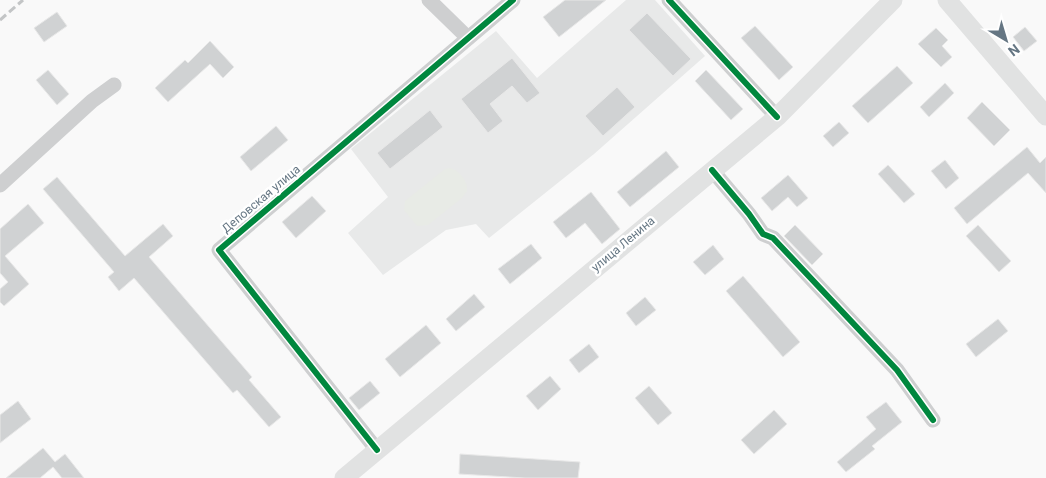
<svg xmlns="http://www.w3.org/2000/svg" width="1046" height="478" viewBox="0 0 1046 478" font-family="Roboto,sans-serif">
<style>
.built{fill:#e8e9e9}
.green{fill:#e8ebe6}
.building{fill:#d0d2d3;stroke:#e8e8e8}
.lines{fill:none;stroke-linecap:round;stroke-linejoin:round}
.minor{stroke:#cecfd0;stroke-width:15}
.major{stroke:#e1e2e2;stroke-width:19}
.rail{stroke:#c3c5c6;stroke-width:3;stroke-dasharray:8 4;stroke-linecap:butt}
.cycleway-casing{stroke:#fff;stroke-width:9}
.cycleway{stroke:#00873e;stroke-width:6}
.labels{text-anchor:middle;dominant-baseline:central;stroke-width:5;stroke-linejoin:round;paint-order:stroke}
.street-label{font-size:12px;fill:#657683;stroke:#fff}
</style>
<rect width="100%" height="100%" fill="#f9f9f9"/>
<polygon class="built" points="626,0 655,0 705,56 594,154 489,238 476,224 446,230 383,275 348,233 388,197 351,149 496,31 537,78"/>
<path class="green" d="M 450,168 C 459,170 468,181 467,191 L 462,198 L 428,225 L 417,226 L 404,210 L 405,201 L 445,169 Z"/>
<g class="building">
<polygon points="565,0 606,0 559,37 543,17"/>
<polygon points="57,12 67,26 44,42 34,28"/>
<polygon points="647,13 691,59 673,76 629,30"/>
<polygon points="755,26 793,67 779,80 741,38"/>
<polygon points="1025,27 1037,41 1024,51 1013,37"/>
<polygon points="936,28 948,40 942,46 952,57 941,67 918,44"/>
<polygon points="210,41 234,67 223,78 210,64 168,102 155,88 185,60 188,63"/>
<polygon points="512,58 540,93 527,103 512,86 490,104 503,121 488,133 461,99"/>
<polygon points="897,66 913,83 868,123 852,106"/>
<polygon points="48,70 69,94 57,105 36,80"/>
<polygon points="706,70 743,109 731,120 695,81"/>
<polygon points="945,83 954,93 929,117 920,107"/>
<polygon points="617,87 635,107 603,136 585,116"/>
<polygon points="982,102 1010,130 994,146 967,118"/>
<polygon points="430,110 443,127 390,169 377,153"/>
<polygon points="839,122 849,133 833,147 823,136"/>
<polygon points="276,126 288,140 251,171 240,157"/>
<polygon points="1027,147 1040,163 1046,157 1046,193 1028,173 967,224 954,208"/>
<polygon points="666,151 679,167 630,207 617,192"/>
<polygon points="945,160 959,178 946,189 931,171"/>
<polygon points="888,165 915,194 904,203 878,174"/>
<polygon points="788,175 808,198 797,207 788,197 772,211 761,198"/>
<polygon points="57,177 125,256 163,224 173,236 149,257 252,377 249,380 281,417 269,427 237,390 233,393 134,278 119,291 108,277 114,272 43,189"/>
<polygon points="591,192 620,229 602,244 585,223 566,238 553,222"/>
<polygon points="312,196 326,211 296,238 282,222"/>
<polygon points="28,204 44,223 5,256 29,284 4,306 0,302 0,289 8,282 0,273 0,229"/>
<polygon points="795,225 823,254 812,265 784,236"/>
<polygon points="978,225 1011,261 999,272 966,236"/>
<polygon points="531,244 542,258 510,284 498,269"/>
<polygon points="713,245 724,259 705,275 693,262"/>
<polygon points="743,276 800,342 783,357 726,291"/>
<polygon points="474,294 485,307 456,331 446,319"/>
<polygon points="645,297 656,310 636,326 626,313"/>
<polygon points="998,319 1008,331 976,357 966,344"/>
<polygon points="426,325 441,343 400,377 385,359"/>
<polygon points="589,344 599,357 579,373 569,360"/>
<polygon points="550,376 561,389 538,410 526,396"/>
<polygon points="370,381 380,393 359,410 349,398"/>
<polygon points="649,386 672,413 658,425 635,398"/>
<polygon points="18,401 31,419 0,443 0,415"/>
<polygon points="886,402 902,422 872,446 875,449 846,472 837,462 876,429 866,417"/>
<polygon points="774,410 787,424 754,454 741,440"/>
<polygon points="43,448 55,462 65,454 84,478 62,478 53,467 40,478 6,478"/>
<polygon points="460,454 580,462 578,478 525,478 459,474"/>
</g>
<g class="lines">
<g class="minor">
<polyline points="429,0 468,38"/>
<polyline points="669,0 777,117"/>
<polyline points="712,170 749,214 763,234 773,238 897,370 933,420"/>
<polyline points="0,185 92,101 114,85"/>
<polyline points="377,450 219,250 513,0"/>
</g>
<g class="major">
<polyline points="947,0 1046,116"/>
<polyline points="344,478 777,117 893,0"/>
</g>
<polyline class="rail" points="0,20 23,0"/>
<g class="cycleway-casing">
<g id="cycleway">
<polyline points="669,0 777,117"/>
<polyline points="712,170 749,214 763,234 773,238 897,370 933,420"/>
<polyline points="377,450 219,250 513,0"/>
</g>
</g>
<use href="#cycleway" class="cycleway"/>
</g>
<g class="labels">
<g class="street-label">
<text transform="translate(261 199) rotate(-40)">Деповская улица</text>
<text transform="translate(623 244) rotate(-40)">улица Ленина</text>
</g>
</g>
<g transform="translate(1006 40) rotate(142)" stroke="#ffffff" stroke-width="4" paint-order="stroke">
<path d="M0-4L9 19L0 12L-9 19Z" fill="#657683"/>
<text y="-8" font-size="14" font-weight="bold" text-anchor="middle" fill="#657683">N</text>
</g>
</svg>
